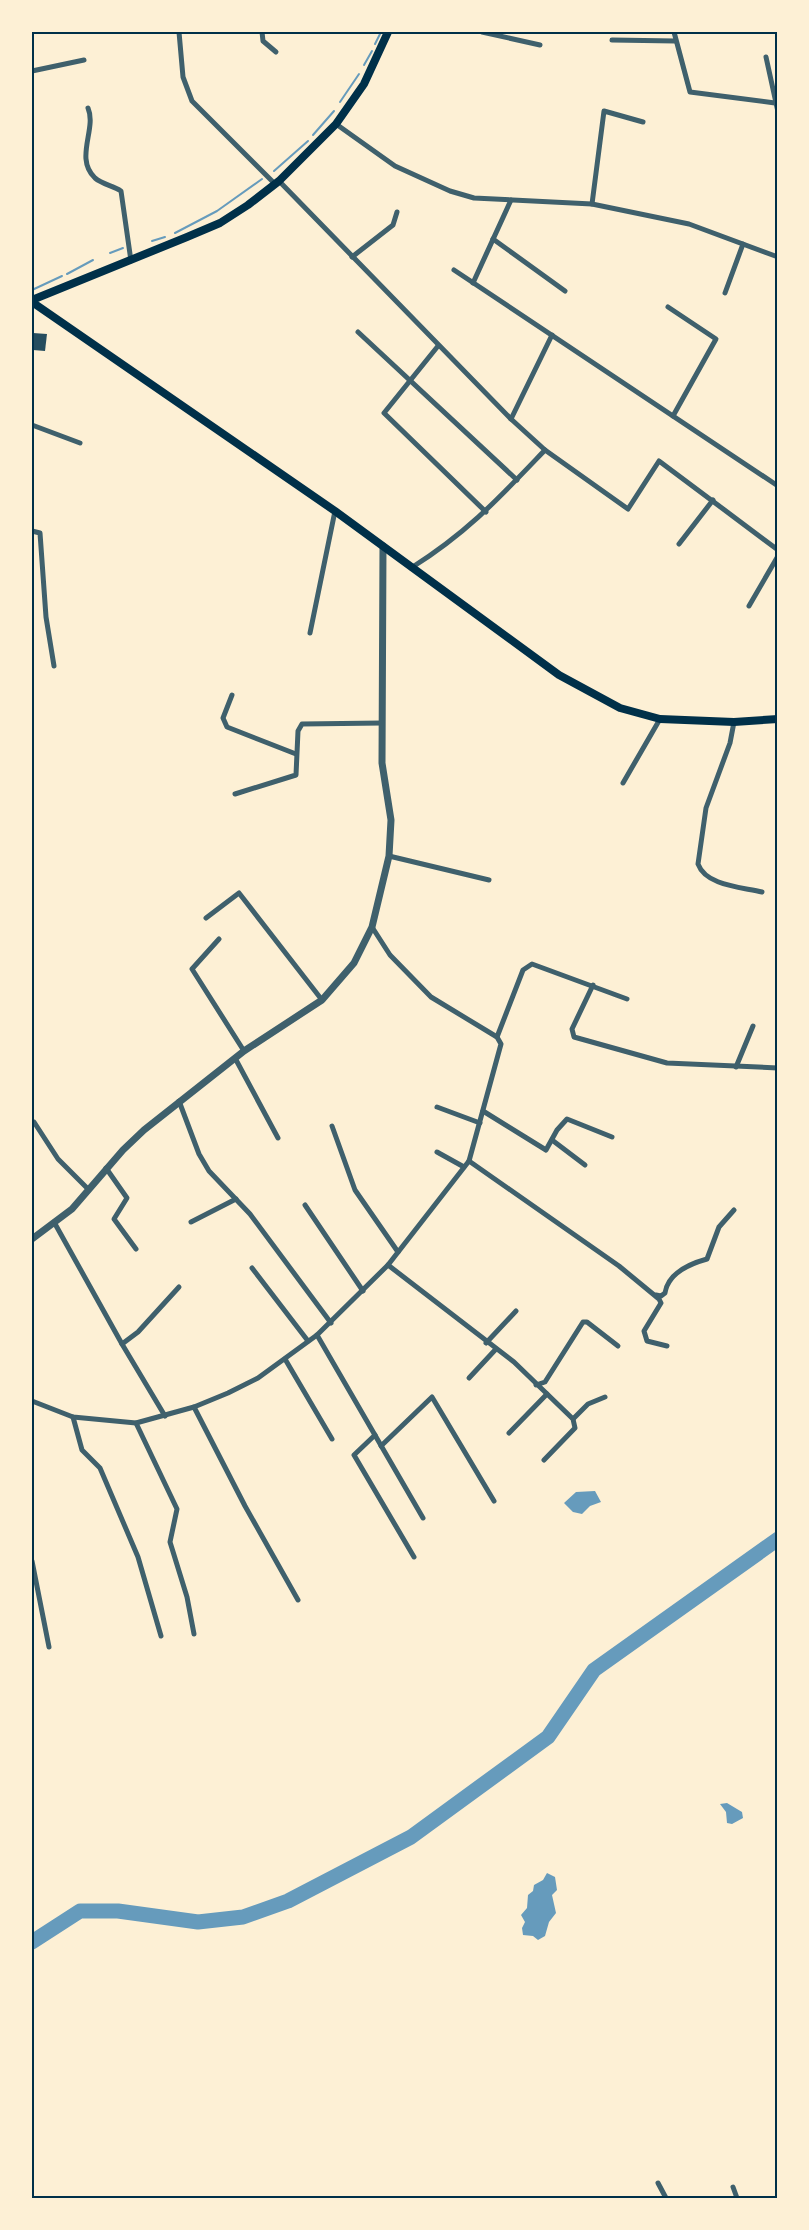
<svg xmlns="http://www.w3.org/2000/svg" width="809" height="2230" viewBox="0 0 809 2230" font-family="Lato,sans-serif">
<style>
.water{fill:#669bbc}
.lines{fill:none;stroke-linecap:round;stroke-linejoin:round}
.stream{stroke:#669bbc;stroke-width:2}
.river{stroke:#669bbc;stroke-width:15}
.building{fill:#264d5e}
.minor{stroke:#3f606c;stroke-width:5}
.tertiary{stroke:#3f606c;stroke-width:7}
.secondary{stroke:#003049;stroke-width:8}
.primary{stroke:#003049;stroke-width:8}
.neatline{fill:none;stroke:#003049;stroke-width:2}
</style>
<rect width="100%" height="100%" fill="#fdf0d5"/>
<g class="water">
<polygon points="595,1491 601,1502 590,1506 582,1514 573,1512 564,1503 576,1492"/>
<polygon points="727,1803 742,1812 743,1818 732,1824 727,1823 726,1812 720,1804"/>
<polygon points="547,1873 555,1877 557,1890 552,1895 556,1913 549,1922 545,1936 538,1940 533,1936 523,1935 522,1928 525,1922 521,1915 527,1908 528,1895 533,1891 534,1885 543,1880"/>
</g>
<g class="lines">
<g class="stream">
<polyline points="375,44 381,32"/>
<polyline points="364,65 372,51"/>
<polyline points="340,102 359,74"/>
<polyline points="313,135 334,111"/>
<polyline points="274,171 308,141"/>
<polyline points="175,233 217,211 262,179"/>
<polyline points="152,241 165,237"/>
<polyline points="110,253 123,248"/>
<polyline points="67,274 93,260"/>
<polyline points="32,290 62,276"/>
</g>
<polyline class="river" points="32,1942 80,1911 118,1911 198,1922 243,1917 288,1901 411,1837 548,1737 594,1670 778,1539"/>
</g>
<polygon class="building" points="33,333 47,334 45,351 33,350"/>
<g class="lines">
<g class="minor">
<polyline points="179,32 183,77 192,101 275,184"/>
<polyline points="262,32 263,41 276,52"/>
<polyline points="482,32 540,45"/>
<polyline points="674,32 690,92 775,103"/>
<polyline points="612,40 675,41"/>
<polyline points="766,57 778,112"/>
<polyline points="32,71 84,60"/>
<path d="M 88,108 C 97,129 74,158 95,178 C 102,184 113,186 121,191 L 131,261"/>
<polyline points="336,124 395,166 450,191 474,198 592,204 689,224 778,257"/>
<polyline points="279,181 511,419 545,450 628,509 659,461 778,550"/>
<polyline points="592,204 604,111 643,122"/>
<polyline points="493,239 565,291"/>
<polyline points="352,257 393,225 397,212"/>
<polyline points="454,270 778,486"/>
<polyline points="473,283 511,200"/>
<polyline points="725,293 743,244"/>
<polyline points="668,307 716,339 673,416"/>
<polyline points="358,332 517,480"/>
<polyline points="438,346 384,413 486,512"/>
<polyline points="511,419 552,335"/>
<polyline points="32,425 80,443"/>
<polyline points="32,531 40,533 46,617 54,666"/>
<polyline points="679,544 713,500"/>
<path d="M 411,568 C 468,532 499,498 545,450"/>
<polyline points="749,606 778,556"/>
<polyline points="310,633 335,511"/>
<polyline points="232,695 223,718 227,727 296,754"/>
<path d="M 734,722 L 730,743 L 706,808 L 698,864 C 706,886 742,887 762,892"/>
<polyline points="623,783 660,719"/>
<polyline points="235,794 296,775 298,731 302,724 382,723"/>
<polyline points="389,856 489,880"/>
<polyline points="206,918 239,893 322,1000"/>
<polyline points="219,939 192,969 244,1051"/>
<polyline points="593,985 572,1029 574,1037 667,1063 778,1068"/>
<polyline points="497,1037 523,970 532,964 627,999"/>
<polyline points="235,1058 278,1138"/>
<polyline points="736,1067 753,1026"/>
<polyline points="179,1101 199,1154 209,1171 250,1214 331,1323"/>
<polyline points="437,1107 480,1123"/>
<polyline points="483,1111 546,1150 557,1130 567,1119 612,1137"/>
<polyline points="32,1123 34,1122 58,1159 89,1190"/>
<polyline points="332,1126 355,1190 398,1252"/>
<polyline points="552,1140 585,1165"/>
<polyline points="437,1152 464,1167"/>
<polyline points="469,1161 619,1266 659,1299 661,1303 644,1331 647,1341 667,1346"/>
<polyline points="106,1168 127,1198 114,1219 136,1249"/>
<polyline points="305,1205 363,1291"/>
<polyline points="54,1222 122,1344 165,1416"/>
<polyline points="191,1222 236,1199"/>
<polyline points="388,1265 514,1362 573,1419 575,1428 544,1460"/>
<polyline points="252,1268 308,1341"/>
<path d="M 656,1295 L 661,1296 L 665,1293 C 668,1273 689,1264 707,1259 L 719,1227 L 734,1210"/>
<polyline points="317,1335 423,1518"/>
<polyline points="486,1343 516,1311"/>
<polyline points="122,1344 138,1332 179,1287"/>
<polyline points="285,1359 332,1439"/>
<polyline points="469,1378 496,1349"/>
<polyline points="536,1385 545,1382 583,1322 587,1322 618,1346"/>
<polyline points="32,1401 73,1417 136,1423 194,1407 228,1393 258,1378 317,1335 388,1265 469,1161 501,1044 497,1037 431,997 390,955 372,927"/>
<polyline points="194,1407 245,1506 298,1600"/>
<polyline points="73,1417 82,1450 100,1468 138,1557 161,1636"/>
<polyline points="573,1419 588,1404 605,1397"/>
<polyline points="136,1423 177,1509 170,1542 187,1597 194,1634"/>
<polyline points="509,1433 547,1394"/>
<polyline points="375,1435 354,1455 414,1557"/>
<polyline points="381,1446 432,1397 494,1501"/>
<polyline points="32,1561 49,1647"/>
<polyline points="658,2183 666,2198"/>
<polyline points="733,2187 737,2198"/>
</g>
<polyline class="tertiary" points="32,1239 72,1209 123,1150 144,1130 244,1051 322,1000 354,963 372,927 389,856 391,820 382,763 383,546"/>
<polyline class="secondary" points="32,302 335,511 559,675 620,708 660,719 734,722 778,719"/>
<polyline class="primary" points="32,300 187,237 220,223 248,205 279,181 336,124 364,84 388,32"/>
</g>
<rect width="809" height="2230" fill="none" stroke="#fdf0d5" stroke-width="66"/>
<rect x="33" y="33" width="743" height="2164" class="neatline"/>
</svg>
